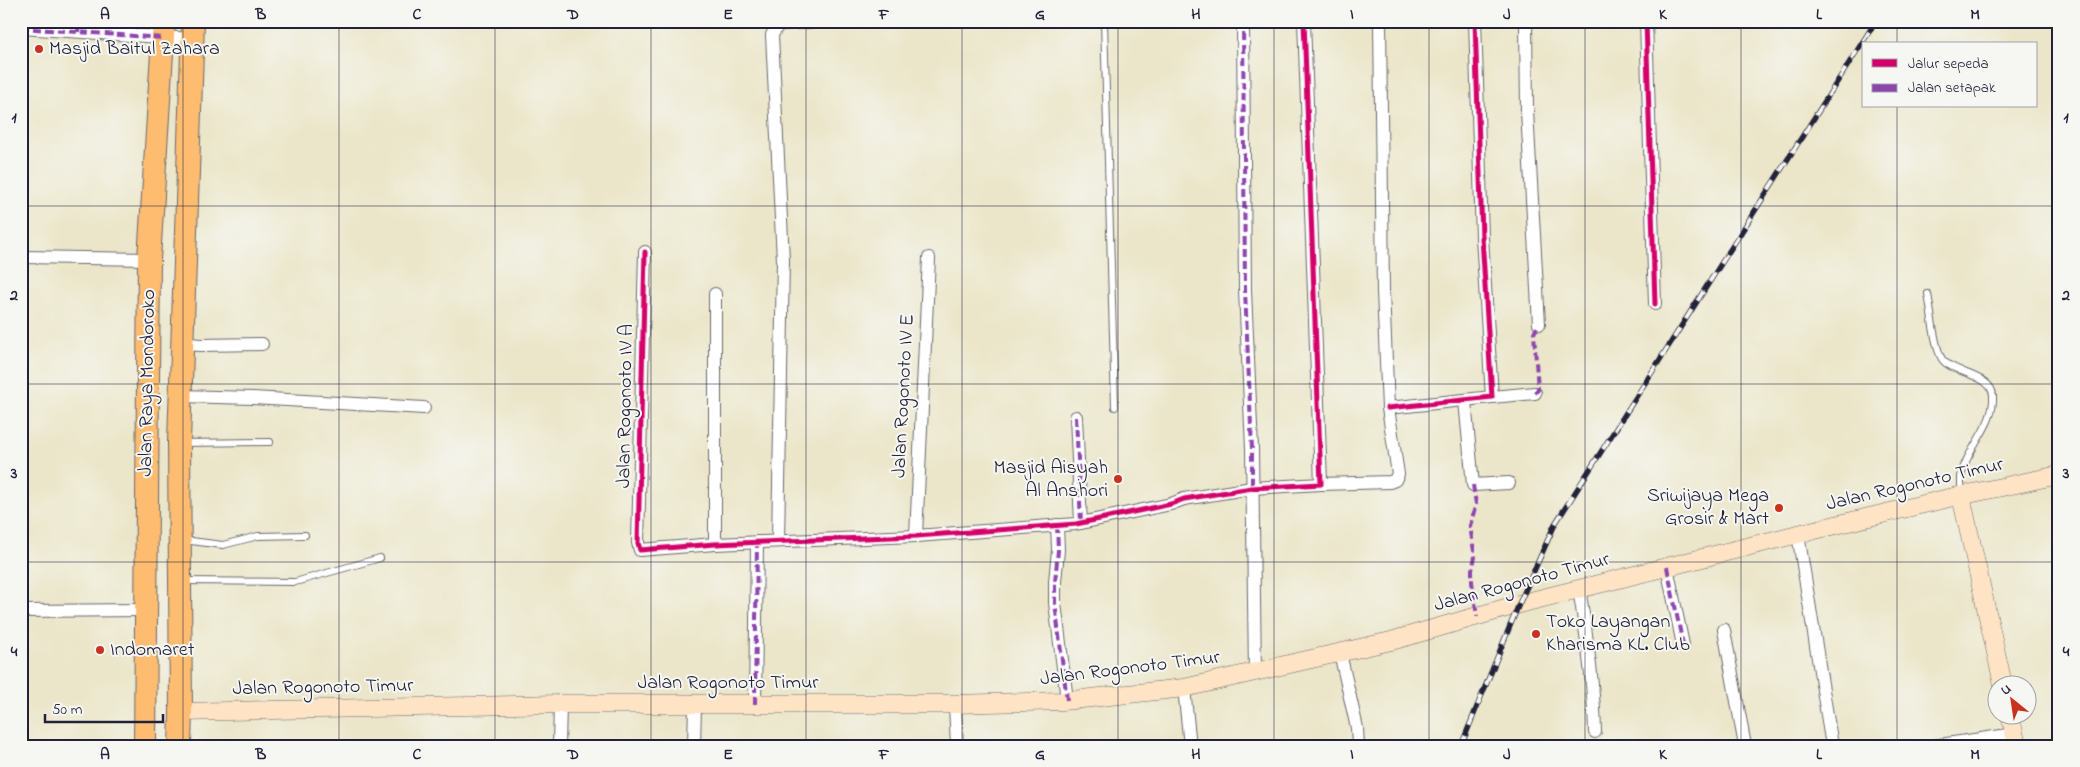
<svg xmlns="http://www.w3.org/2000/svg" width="2080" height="767" viewBox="0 0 2080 767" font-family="'Indie Flower',sans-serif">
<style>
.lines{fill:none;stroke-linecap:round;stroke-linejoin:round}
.lane-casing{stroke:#68676d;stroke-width:8}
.street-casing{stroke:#68676d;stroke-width:14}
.secondary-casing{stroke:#68676d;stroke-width:19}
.highway-casing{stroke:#68676d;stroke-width:24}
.lane{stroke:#fff;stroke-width:6}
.street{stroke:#fff;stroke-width:12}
.secondary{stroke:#fee4c5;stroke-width:18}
.highway{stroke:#fdbc6f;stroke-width:22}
.rail-casing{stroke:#22223b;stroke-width:5.5}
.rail{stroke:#f6f6f2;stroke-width:4;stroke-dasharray:11;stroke-linecap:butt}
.quiet{stroke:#8e44ad;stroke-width:4;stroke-dasharray:8 4;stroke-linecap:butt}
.cycleway-casing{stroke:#f6f6f2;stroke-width:8}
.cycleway{stroke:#d6006c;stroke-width:5}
.grid{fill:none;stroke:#22223b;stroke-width:1;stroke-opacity:0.55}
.poi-dot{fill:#c8321e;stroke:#f6f6f2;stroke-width:2}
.labels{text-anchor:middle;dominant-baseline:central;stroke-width:4;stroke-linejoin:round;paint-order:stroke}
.poi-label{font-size:20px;fill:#22223b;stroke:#f6f6f2;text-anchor:start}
.street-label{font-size:20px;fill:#22223b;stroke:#f6f6f2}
.neatline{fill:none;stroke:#22223b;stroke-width:2}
.grid-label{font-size:16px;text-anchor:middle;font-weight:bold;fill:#22223b}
</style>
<rect width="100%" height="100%" fill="#f6f6f2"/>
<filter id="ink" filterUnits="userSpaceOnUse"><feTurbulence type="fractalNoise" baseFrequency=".02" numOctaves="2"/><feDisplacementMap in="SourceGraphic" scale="10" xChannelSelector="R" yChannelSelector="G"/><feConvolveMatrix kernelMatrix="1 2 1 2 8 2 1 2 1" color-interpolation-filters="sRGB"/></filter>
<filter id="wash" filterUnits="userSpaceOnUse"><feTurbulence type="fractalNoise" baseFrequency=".0096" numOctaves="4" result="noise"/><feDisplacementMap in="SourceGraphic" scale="20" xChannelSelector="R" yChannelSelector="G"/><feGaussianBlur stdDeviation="1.12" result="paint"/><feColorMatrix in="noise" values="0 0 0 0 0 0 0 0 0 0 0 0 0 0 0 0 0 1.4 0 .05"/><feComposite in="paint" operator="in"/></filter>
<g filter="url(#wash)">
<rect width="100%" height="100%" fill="#ebe6c9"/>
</g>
<g filter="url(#ink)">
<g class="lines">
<g class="lane-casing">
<g id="lane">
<polyline points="1104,21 1115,407"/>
<path d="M 1928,294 C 1931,309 1934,347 1942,359 C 1951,373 1991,374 1993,395 C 1995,427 1966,448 1961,477 C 1961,482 1961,488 1961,493"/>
<polyline points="183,443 270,442"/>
<polyline points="183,540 223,545 258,536 305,535"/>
<polyline points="184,581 295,582 380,558"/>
</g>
</g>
<g class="street-casing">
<g id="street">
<polyline points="1243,21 1245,290 1252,449 1255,673"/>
<polyline points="1526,21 1527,111 1539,324"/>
<polyline points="1646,21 1655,304"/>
<polyline points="21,28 192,39"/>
<polyline points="645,252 638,543 640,550 715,544 916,536 1076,524 1171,504 1184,499 1252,488 1321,484 1304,21"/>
<polyline points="21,257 149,259"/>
<polyline points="715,294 715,544"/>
<polyline points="181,343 200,345 262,344"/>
<polyline points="180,396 253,398 424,408"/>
<polyline points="1492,397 1535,393"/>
<polyline points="1465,401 1473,485 1509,483"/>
<polyline points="1388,408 1492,397 1482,237 1475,21"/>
<polyline points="1076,417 1081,523"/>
<polyline points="1321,484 1390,482 1395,480 1398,474 1388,408 1383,291 1380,21"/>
<polyline points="1057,525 1058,550 1055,582 1055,603 1067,700"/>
<polyline points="1798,534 1832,746"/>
<polyline points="916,536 929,258"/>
<polyline points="778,541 783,260 772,35 777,26 782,24 822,21"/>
<polyline points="1667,567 1683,645"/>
<path d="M 1579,589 C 1587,637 1594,684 1595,732"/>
<polyline points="21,611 145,610"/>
<polyline points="1724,630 1745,746"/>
<polyline points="1340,653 1357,728 1358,746"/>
<polyline points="1184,688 1190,746"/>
<polyline points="755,704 757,542"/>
<polyline points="955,704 957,746"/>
<polyline points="559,746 560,704"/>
<polyline points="694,746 695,704"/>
<polyline points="1933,746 2015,734"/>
</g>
</g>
<g class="secondary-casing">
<g id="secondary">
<polyline points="1961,496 2003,684"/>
<polyline points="181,712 560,704 955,704 1063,701 1184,688 1391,641 1523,603 1798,534 1949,498 2059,475"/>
<polyline points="2010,714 2017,746"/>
</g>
</g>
<g class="highway-casing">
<g id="highway">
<polyline points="145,746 149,259 164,21"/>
<polyline points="180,746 181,712 179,442 193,21"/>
</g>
</g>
<use href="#lane" class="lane"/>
<use href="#street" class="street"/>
<use href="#secondary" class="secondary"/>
<use href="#highway" class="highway"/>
<g class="rail-casing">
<polyline id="rail" points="1461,746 1519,604 1555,524 1876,21"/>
</g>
<use href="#rail" class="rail"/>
<g class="quiet">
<polyline points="1243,21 1245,290 1252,449 1252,488"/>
<polyline points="21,28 163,38"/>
<polyline points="78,32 79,21"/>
<polyline points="1535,393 1538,390 1534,333 1539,324"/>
<polyline points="1076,417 1081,523"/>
<polyline points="1473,485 1476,504 1470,526 1475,557 1472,570 1472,582 1477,616"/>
<polyline points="1057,525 1058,550 1055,582 1055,603 1067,700"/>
<polyline points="1667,567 1683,645"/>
<polyline points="755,704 757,542"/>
</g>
<g class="cycleway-casing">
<g id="cycleway">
<polyline points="1646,21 1655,304"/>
<polyline points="645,252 638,543 640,550 715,544 916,536 1076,524 1171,504 1184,499 1252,488 1321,484 1304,21"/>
<polyline points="1388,408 1492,397 1482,237 1475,21"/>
</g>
</g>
<use href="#cycleway" class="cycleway"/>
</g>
</g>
<path class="grid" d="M 183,21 L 183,746M 339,21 L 339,746M 495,21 L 495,746M 651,21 L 651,746M 806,21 L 806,746M 962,21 L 962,746M 1118,21 L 1118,746M 1274,21 L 1274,746M 1429,21 L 1429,746M 1585,21 L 1585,746M 1741,21 L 1741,746M 1897,21 L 1897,44M 1897,106 L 1897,746M 21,206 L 2059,206M 21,384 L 2059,384M 21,562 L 2059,562"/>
<g class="poi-dot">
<circle cx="39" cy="49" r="5"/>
<circle cx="1118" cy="479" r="5"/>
<circle cx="1779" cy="508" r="5"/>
<circle cx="1536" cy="634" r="5"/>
<circle cx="100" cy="650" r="5"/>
</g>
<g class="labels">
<g class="poi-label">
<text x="49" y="49">Masjid Baitul Zahara</text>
<text x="1108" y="468" text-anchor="end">Masjid Aisyah<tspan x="1108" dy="23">Al Anshori</tspan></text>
<text x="1769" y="496" text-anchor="end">Sriwijaya Mega<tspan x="1769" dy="23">Grosir &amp; Mart</tspan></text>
<text x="1546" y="622">Toko Layangan<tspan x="1546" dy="23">Kharisma KL. Club</tspan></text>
<text x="110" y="650">Indomaret</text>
</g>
<g class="street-label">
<text transform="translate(148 383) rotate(-89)">Jalan Raya Mondoroko</text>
<text transform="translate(904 396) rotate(-87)">Jalan Rogonoto IV E</text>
<text transform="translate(626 406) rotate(-89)">Jalan Rogonoto IV A</text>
<text transform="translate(1915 485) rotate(-13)">Jalan Rogonoto Timur</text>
<text transform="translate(1522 583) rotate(-15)">Jalan Rogonoto Timur</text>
<text transform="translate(1130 669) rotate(-7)">Jalan Rogonoto Timur</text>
<text x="728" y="683">Jalan Rogonoto Timur</text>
<text transform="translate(323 688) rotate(-1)">Jalan Rogonoto Timur</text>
</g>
</g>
<rect width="2080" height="767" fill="none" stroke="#f6f6f2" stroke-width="55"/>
<rect x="1862" y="42" width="175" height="65" fill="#f6f6f2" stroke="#a1a1a9"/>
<rect x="1872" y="59" width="25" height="8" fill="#d6006c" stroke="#a1a1a9"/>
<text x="1908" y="68" font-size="15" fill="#22223b">Jalur sepeda</text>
<rect x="1872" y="84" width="25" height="8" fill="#8e44ad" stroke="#a1a1a9"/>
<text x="1908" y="92" font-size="15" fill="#22223b">Jalan setapak</text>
<g transform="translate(2012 700) rotate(330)"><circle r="24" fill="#f6f6f2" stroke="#a1a1a9"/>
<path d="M0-4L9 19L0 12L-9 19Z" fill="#c8321e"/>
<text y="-8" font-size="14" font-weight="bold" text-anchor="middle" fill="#22223b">U</text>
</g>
<path d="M45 714v8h118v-8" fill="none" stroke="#22223b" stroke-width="2.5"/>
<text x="52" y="714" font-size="15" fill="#22223b" stroke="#f6f6f2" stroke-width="4" paint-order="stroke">50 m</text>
<rect x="28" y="28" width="2024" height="712" class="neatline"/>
<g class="grid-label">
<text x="105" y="19">A</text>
<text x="261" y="19">B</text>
<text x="417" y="19">C</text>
<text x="573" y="19">D</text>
<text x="728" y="19">E</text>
<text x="884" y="19">F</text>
<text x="1040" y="19">G</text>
<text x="1196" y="19">H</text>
<text x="1352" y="19">I</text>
<text x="1507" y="19">J</text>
<text x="1663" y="19">K</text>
<text x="1819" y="19">L</text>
<text x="1975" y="19">M</text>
<text x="14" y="122">1</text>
<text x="2066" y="122">1</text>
<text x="14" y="300">2</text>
<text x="2066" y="300">2</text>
<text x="14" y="478">3</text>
<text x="2066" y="478">3</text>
<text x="14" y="656">4</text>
<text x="2066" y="656">4</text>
<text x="105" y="759">A</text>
<text x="261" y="759">B</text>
<text x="417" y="759">C</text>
<text x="573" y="759">D</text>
<text x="728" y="759">E</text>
<text x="884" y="759">F</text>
<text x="1040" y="759">G</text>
<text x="1196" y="759">H</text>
<text x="1352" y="759">I</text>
<text x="1507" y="759">J</text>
<text x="1663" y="759">K</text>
<text x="1819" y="759">L</text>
<text x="1975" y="759">M</text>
</g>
</svg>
